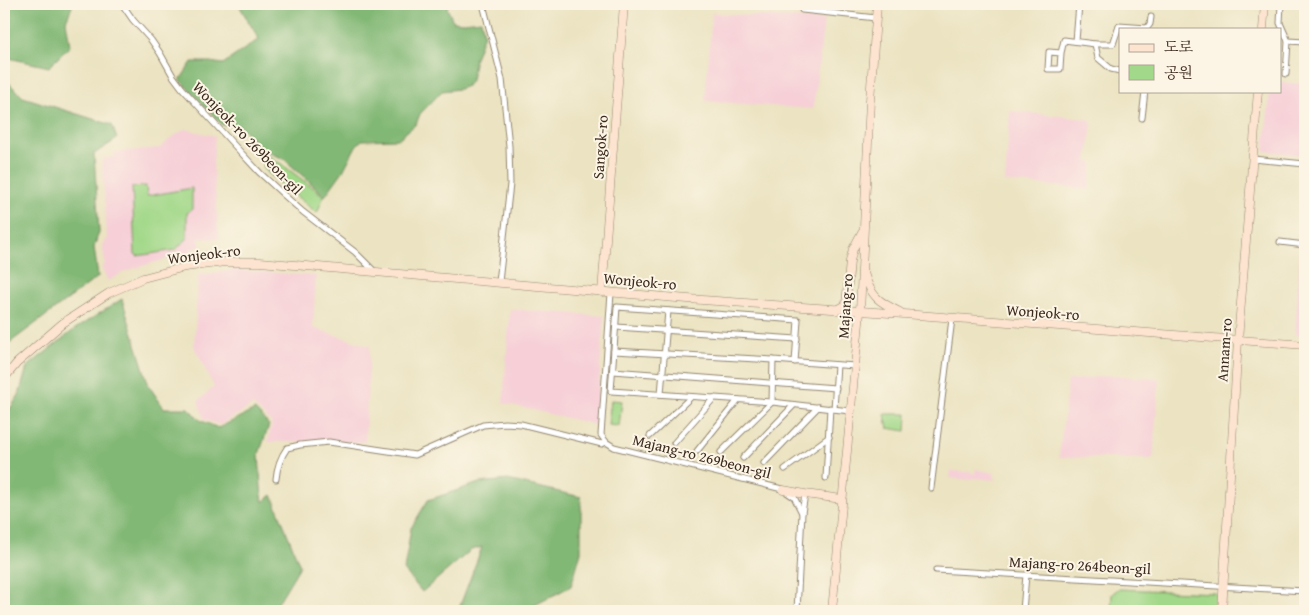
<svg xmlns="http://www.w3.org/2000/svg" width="1309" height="615" viewBox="0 0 1309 615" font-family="'Gentium Book Plus','Noto Serif KR',serif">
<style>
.built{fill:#f6cfd7}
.green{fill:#a2d889;stroke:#6e8154}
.forest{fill:#81b875;stroke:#5e714a}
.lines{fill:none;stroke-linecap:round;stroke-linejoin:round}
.street-casing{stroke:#938670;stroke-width:7}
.secondary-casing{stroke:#938670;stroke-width:9}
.street{stroke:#fff;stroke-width:5}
.secondary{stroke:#fde4d1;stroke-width:8}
.labels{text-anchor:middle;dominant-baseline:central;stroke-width:4;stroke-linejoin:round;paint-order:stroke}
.street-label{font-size:15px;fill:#3b2a1e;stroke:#fcf5e5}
</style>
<rect width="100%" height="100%" fill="#fcf5e5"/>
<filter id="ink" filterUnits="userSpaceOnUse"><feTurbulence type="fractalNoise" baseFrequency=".02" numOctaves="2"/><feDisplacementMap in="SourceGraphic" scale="10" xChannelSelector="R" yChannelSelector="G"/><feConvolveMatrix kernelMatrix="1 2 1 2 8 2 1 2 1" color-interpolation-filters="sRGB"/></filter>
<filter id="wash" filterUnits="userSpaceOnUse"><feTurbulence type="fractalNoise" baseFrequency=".0096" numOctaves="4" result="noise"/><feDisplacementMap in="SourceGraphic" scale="20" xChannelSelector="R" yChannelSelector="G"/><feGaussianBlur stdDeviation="1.12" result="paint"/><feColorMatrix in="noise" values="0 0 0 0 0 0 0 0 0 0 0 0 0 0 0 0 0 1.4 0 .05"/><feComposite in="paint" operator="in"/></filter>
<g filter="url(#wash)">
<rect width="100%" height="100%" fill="#ebe3c1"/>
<g class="built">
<polygon points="712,13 824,20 813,109 705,101"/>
<polygon points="1280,82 1305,84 1305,155 1264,151 1270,91 1280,91"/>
<polygon points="1010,111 1089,119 1092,123 1087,161 1093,162 1089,189 1005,182"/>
<polygon points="185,129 215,136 213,163 219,239 199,238 200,247 190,249 190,253 152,263 126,271 108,281 102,269 103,266 105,264 104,254 102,247 107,238 102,159 114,157 114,152 160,148 171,138"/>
<polygon points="1300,250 1305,250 1305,336 1295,335"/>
<polygon points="235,270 316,276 313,328 370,346 365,442 268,442 272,423 253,405 220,425 204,419 198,401 214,387 194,346 198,275"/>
<polygon points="510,309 604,316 596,425 503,403"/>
<polygon points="1110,375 1159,379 1153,459 1059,457 1068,380 1076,380"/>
<polygon points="975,469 994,473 995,480 972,478 972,480 950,478 951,471 972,472 973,474 975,474"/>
</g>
<g class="green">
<polygon points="270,156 275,161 280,163 324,196 317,213 268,173 263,166"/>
<polygon points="146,186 147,196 192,188 192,209 187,213 187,239 175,250 137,256 135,254 132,187"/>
<polygon points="611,400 622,401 619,426 608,425"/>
<polygon points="885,414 907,414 906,431 888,428"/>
<polygon points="1118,589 1215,593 1219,596 1218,611 1111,611 1112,594"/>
</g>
<g class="forest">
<polygon points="4,4 73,4 66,21 70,46 49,67 4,57"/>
<polygon points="245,4 449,4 447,8 453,21 464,22 481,20 484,34 475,58 471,80 467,86 459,89 442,91 420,114 416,124 398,139 362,140 356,146 343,171 325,196 284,159 263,150 239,125 222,125 180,80 192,62 210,62 223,64 259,39 240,7"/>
<polygon points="4,78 23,97 112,125 117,139 94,154 99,232 94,247 98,277 4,347"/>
<polygon points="122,299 149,386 164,408 188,408 200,420 218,428 255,410 269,425 259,454 261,487 263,502 272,495 300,566 273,611 4,611 4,418 19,395 27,367 75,329"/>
<polygon points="508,480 581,497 581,552 571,586 524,611 458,611 482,547 471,550 422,592 404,570 411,528 428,500 479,483"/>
</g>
</g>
<g filter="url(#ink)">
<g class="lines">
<g class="street-casing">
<g id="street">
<polyline points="122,4 133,20 151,40 160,53 173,76 182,88 234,145 260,173 285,196 303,212 355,252 375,272"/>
<polyline points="483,4 502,79 509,146 510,184 499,282"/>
<polyline points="1281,4 1280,23 1288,41 1286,74"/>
<polyline points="802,10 876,18"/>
<polyline points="1076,41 1079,4"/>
<polyline points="1288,41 1305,42"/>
<polyline points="1095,44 1098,58 1111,69 1120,71"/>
<polyline points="1061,53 1049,52 1048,69 1060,69 1061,53 1064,40 1095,44 1113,44 1119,26 1147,28 1150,24 1151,17"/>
<polyline points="1142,118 1145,91"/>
<polyline points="1253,159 1305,164"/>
<polyline points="1280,242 1305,245"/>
<polyline points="611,293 601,435 606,442 614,447 782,489 794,497 802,513 797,611"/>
<polyline points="616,327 797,339"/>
<polyline points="614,351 773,360"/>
<polyline points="613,371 836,388"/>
<polyline points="661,394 668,311"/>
<polyline points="772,402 611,391 617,307 798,320 795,362"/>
<polyline points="834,409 837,365"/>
<polyline points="850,411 772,402 773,360 855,366"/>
<polyline points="650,436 691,397"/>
<polyline points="674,443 714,398"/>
<polyline points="697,451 738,400"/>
<polyline points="721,452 772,402"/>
<polyline points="743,458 794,405"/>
<polyline points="764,463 818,407"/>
<polyline points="785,469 829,437"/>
<polyline points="826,478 830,408"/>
<path d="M 276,479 C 277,467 280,458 287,448 L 300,445 L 329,442 L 415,455 L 483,425 L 505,423 L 521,424 L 602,444 L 606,442"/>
<polyline points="931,488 952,319"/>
<polyline points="802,513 805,494"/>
<polyline points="936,570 1305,591"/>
<polyline points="1023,611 1026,575"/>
</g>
</g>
<g class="secondary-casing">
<g id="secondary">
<polyline points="1263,29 1265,4"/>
<path d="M 864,273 C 871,297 879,302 900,312"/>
<polyline points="602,292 624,4"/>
<polyline points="837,310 846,305 850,261 853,249 862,232"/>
<polyline points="6,376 17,363 63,323 109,293 143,278 185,267 225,262 260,262 688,299 904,314 1305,345"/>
<polyline points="783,490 805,494 842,499"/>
<polyline points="832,611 860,312 870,100 877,4"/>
<polyline points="1222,611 1238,340 1258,91"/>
</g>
</g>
<use href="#street" class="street"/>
<use href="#secondary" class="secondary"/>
</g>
</g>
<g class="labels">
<g class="street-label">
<text transform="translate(248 138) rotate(46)">Wonjeok-ro 269beon-gil</text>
<text transform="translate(600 147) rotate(-86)">Sangok-ro</text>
<text transform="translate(204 254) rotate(-7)">Wonjeok-ro</text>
<text transform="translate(640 281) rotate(5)">Wonjeok-ro</text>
<text transform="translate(845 306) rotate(-86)">Majang-ro</text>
<text transform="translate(1043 312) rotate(4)">Wonjeok-ro</text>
<text transform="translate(1224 350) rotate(-86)">Annam-ro</text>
<text transform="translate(702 456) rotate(14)">Majang-ro 269beon-gil</text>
<text transform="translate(1080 565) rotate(3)">Majang-ro 264beon-gil</text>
</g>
</g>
<rect width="1309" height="615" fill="none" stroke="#fcf5e5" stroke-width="20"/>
<rect x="1119" y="28" width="162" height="65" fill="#fcf5e5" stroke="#afa495"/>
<rect x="1129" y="44" width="25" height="8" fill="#fde4d1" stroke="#afa495"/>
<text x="1164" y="52" font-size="15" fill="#3b2a1e">도로</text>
<rect x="1129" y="65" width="25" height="15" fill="#a2d889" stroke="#afa495"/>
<text x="1164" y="78" font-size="15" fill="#3b2a1e">공원</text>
</svg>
